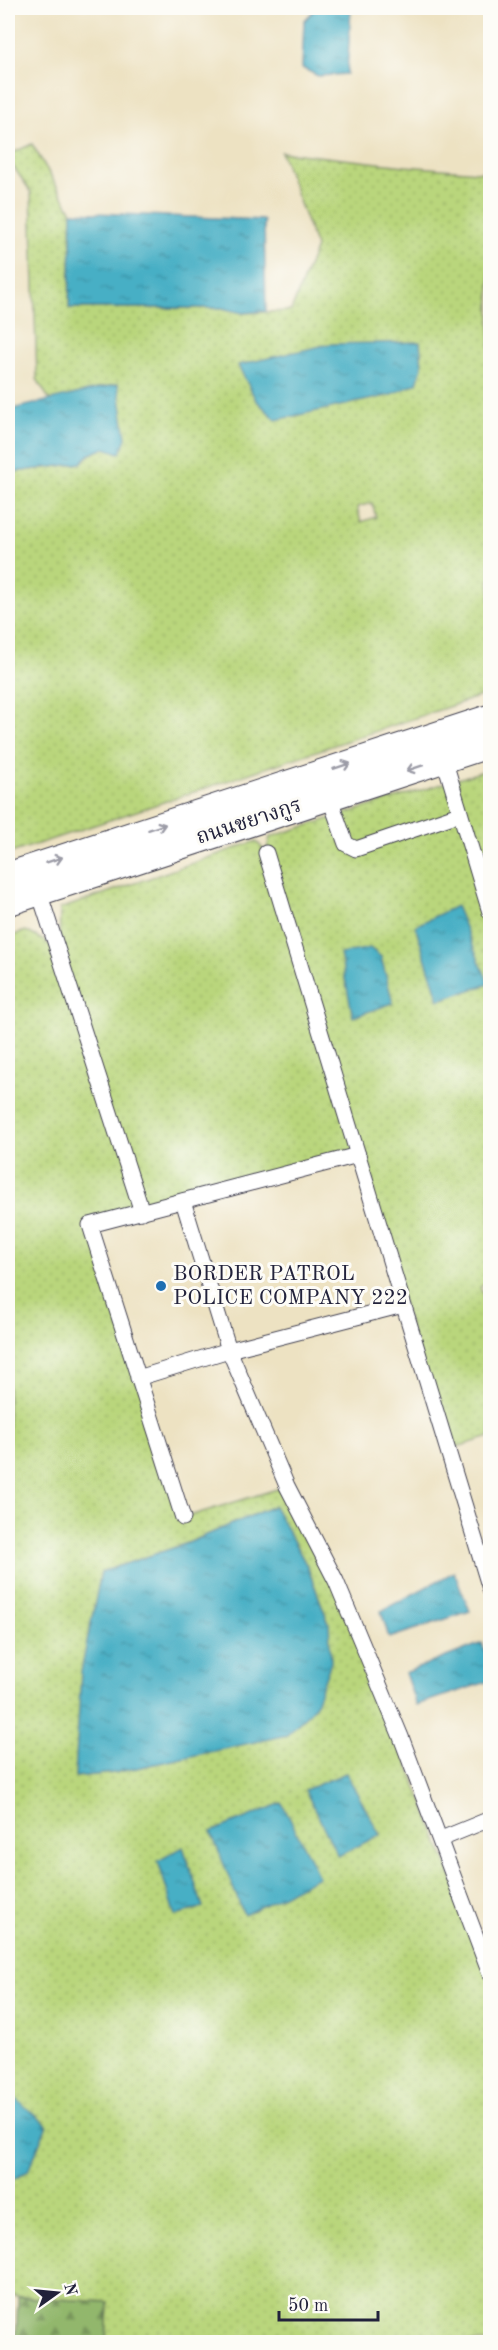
<svg xmlns="http://www.w3.org/2000/svg" width="498" height="2350" viewBox="0 0 498 2350" font-family="'Old Standard TT','Noto Serif Thai',serif">
<style>
.grass{fill:url(#grass-dots);stroke:#6e7c5c;stroke-width:1.5;fill-rule:evenodd}
.forest{fill:url(#forest-firs);stroke:#5a6c54;stroke-width:1.5}
.water{fill:url(#water-ripples);stroke:#346880;stroke-width:1.5}
.lines{fill:none;stroke-linecap:round;stroke-linejoin:round}
.street-casing{stroke:#403f4f;stroke-width:17}
.highway-casing{stroke:#403f4f;stroke-width:29}
.street{stroke:#fff;stroke-width:15}
.highway{stroke:#fff;stroke-width:27}
.oneway{stroke:#9c9ca7}
.poi-dot{fill:#1f6fb2;stroke:#fdfcf7;stroke-width:2}
.labels{text-anchor:middle;dominant-baseline:central;stroke-width:6;stroke-linejoin:round;paint-order:stroke}
.street-label{font-size:21px;fill:#22223b;stroke:#fdfcf7}
.poi-label{font-size:21px;fill:#22223b;stroke:#fdfcf7;text-anchor:start}
</style>
<defs>
<pattern id="grass-dots" width="8" height="8" patternUnits="userSpaceOnUse" patternTransform="scale(1.5)"><rect width="8" height="8" fill="#b9d67c"/><path d="M2 2h.1M6 6h.1" fill="none" stroke="#9fb76c" stroke-width="1.8" stroke-linecap="round"/></pattern>
<pattern id="forest-firs" width="22" height="20" patternUnits="userSpaceOnUse" patternTransform="scale(1.5)"><rect width="22" height="20" fill="#92b76c"/><path d="M5 1l3.5 6h-7zM16 11l3.5 6h-7z" fill="#77945a"/></pattern>
<pattern id="water-ripples" width="26" height="14" patternUnits="userSpaceOnUse" patternTransform="scale(1.5)"><rect width="26" height="14" fill="#46afc5"/><path d="M2 4q2-2 4 0t4 0M15 11q2-2 4 0t4 0" fill="none" stroke="#3a8ea1"/></pattern>
</defs>
<rect width="100%" height="100%" fill="#fdfcf7"/>
<filter id="ink" filterUnits="userSpaceOnUse"><feTurbulence type="fractalNoise" baseFrequency=".0167" numOctaves="2"/><feDisplacementMap in="SourceGraphic" scale="12" xChannelSelector="R" yChannelSelector="G"/><feConvolveMatrix kernelMatrix="1 2 1 2 8 2 1 2 1" color-interpolation-filters="sRGB"/></filter>
<filter id="wash" filterUnits="userSpaceOnUse"><feTurbulence type="fractalNoise" baseFrequency=".008" numOctaves="4" result="noise"/><feDisplacementMap in="SourceGraphic" scale="24" xChannelSelector="R" yChannelSelector="G"/><feGaussianBlur stdDeviation="1.35" result="paint"/><feColorMatrix in="noise" values="0 0 0 0 0 0 0 0 0 0 0 0 0 0 0 0 0 1.4 0 .05"/><feComposite in="paint" operator="in"/></filter>
<g filter="url(#wash)">
<rect width="100%" height="100%" fill="#ede2c2"/>
<g class="grass">
<path d="M 32,144 L 72,212 L 69,308 L 222,308 L 243,313 L 291,311 L 316,247 L 281,152 L 405,166 L 490,173 L 490,580 L 489,580 L 490,586 L 490,693 L 8,854 L 8,473 L 81,463 L 90,454 L 105,448 L 118,384 L 50,401 L 37,379 L 31,192 L 8,159 L 8,155 ZM 372,503 L 376,517 L 361,522 L 357,507 Z"/>
<path d="M 490,769 L 490,1281 L 480,1287 L 490,1312 L 490,1437 L 447,1450 L 358,1155 L 91,1225 L 183,1518 L 287,1486 L 336,1581 L 490,1974 L 490,2342 L 106,2342 L 108,2302 L 8,2296 L 8,937 L 26,931 L 59,949 L 60,909 L 256,841 L 266,852 L 270,837 ZM 274,1506 L 307,1566 L 329,1624 L 192,1755 L 114,1773 L 75,1777 L 101,1572 L 188,1543 Z"/>
</g>
<polygon class="forest" points="18,2297 108,2302 106,2342 16,2342"/>
<g class="water">
<polygon points="316,8 351,9 347,74 318,76 302,68 304,21"/>
<polygon points="72,212 264,220 266,311 243,313 222,308 69,308"/>
<polygon points="420,342 422,367 417,383 391,395 276,420 256,400 238,365 330,344"/>
<polygon points="118,384 126,438 120,453 105,448 90,454 81,463 8,473 8,410"/>
<polygon points="456,906 489,984 439,1000 415,926"/>
<polygon points="370,948 381,957 393,1003 353,1017 340,954"/>
<polygon points="274,1506 307,1566 329,1624 331,1662 315,1706 287,1735 114,1773 75,1777 81,1672 101,1572 188,1543"/>
<polygon points="454,1572 470,1611 389,1638 381,1611"/>
<polygon points="482,1643 490,1666 490,1681 416,1705 405,1673"/>
<polygon points="346,1773 380,1835 338,1856 305,1790"/>
<polygon points="282,1803 319,1877 244,1915 211,1832"/>
<polygon points="183,1847 203,1907 175,1916 158,1861"/>
<polygon points="14,2097 47,2125 28,2171 9,2182 8,2180 8,2108"/>
</g>
</g>
<g filter="url(#ink)">
<g class="lines">
<g class="street-casing">
<g id="street">
<polyline points="444,759 490,912"/>
<polyline points="329,796 346,844 356,849 459,814"/>
<polyline points="266,853 490,1589"/>
<polyline points="39,892 142,1212"/>
<polyline points="183,1201 229,1350 287,1486 336,1581 401,1737 490,1974"/>
<polyline points="138,1378 229,1350 403,1305"/>
<polyline points="183,1518 90,1225 358,1155"/>
<polyline points="441,1839 490,1819"/>
</g>
</g>
<g class="highway-casing">
<g id="highway">
<polyline points="8,876 490,718"/>
<polyline points="8,902 490,744"/>
</g>
</g>
<use href="#street" class="street"/>
<use href="#highway" class="highway"/>
</g>
<defs><path id="oneway-shaft" d="M-6 0H5M1.5-3L5.5 0L1.5 3" fill="none" stroke-width="1.6" stroke-linecap="round" stroke-linejoin="round" transform="scale(1.5)"/></defs>
<g class="oneway">
<use href="#oneway-shaft" transform="translate(342 766) rotate(-18)"/>
<use href="#oneway-shaft" transform="translate(415 768) rotate(162)"/>
<use href="#oneway-shaft" transform="translate(157 827) rotate(-18)"/>
<use href="#oneway-shaft" transform="translate(54 860) rotate(-18)"/>
</g>
</g>
<circle class="poi-dot" cx="161" cy="1286" r="6"/>
<g class="labels">
<g class="street-label">
<text transform="translate(249 822) rotate(-18)">ถนนชยางกูร</text>
</g>
<g class="poi-label">
<text x="173" y="1274">BORDER PATROL<tspan x="173" dy="24">POLICE COMPANY 222</tspan></text>
</g>
</g>
<rect width="498" height="2350" fill="none" stroke="#fdfcf7" stroke-width="30"/>
<g transform="translate(57 2293) rotate(75)" stroke="#fdfcf7" stroke-width="4.5" paint-order="stroke">
<path d="M0-4.5L10 22L0 15L-10 22Z" fill="#22223b"/>
<text y="-9" font-size="16" font-weight="bold" text-anchor="middle" fill="#22223b">N</text>
</g>
<path d="M279 2311v9h99v-9" fill="none" stroke="#22223b" stroke-width="3"/>
<text x="288" y="2311" font-size="18" fill="#22223b" stroke="#fdfcf7" stroke-width="4.5" paint-order="stroke">50 m</text>
</svg>
